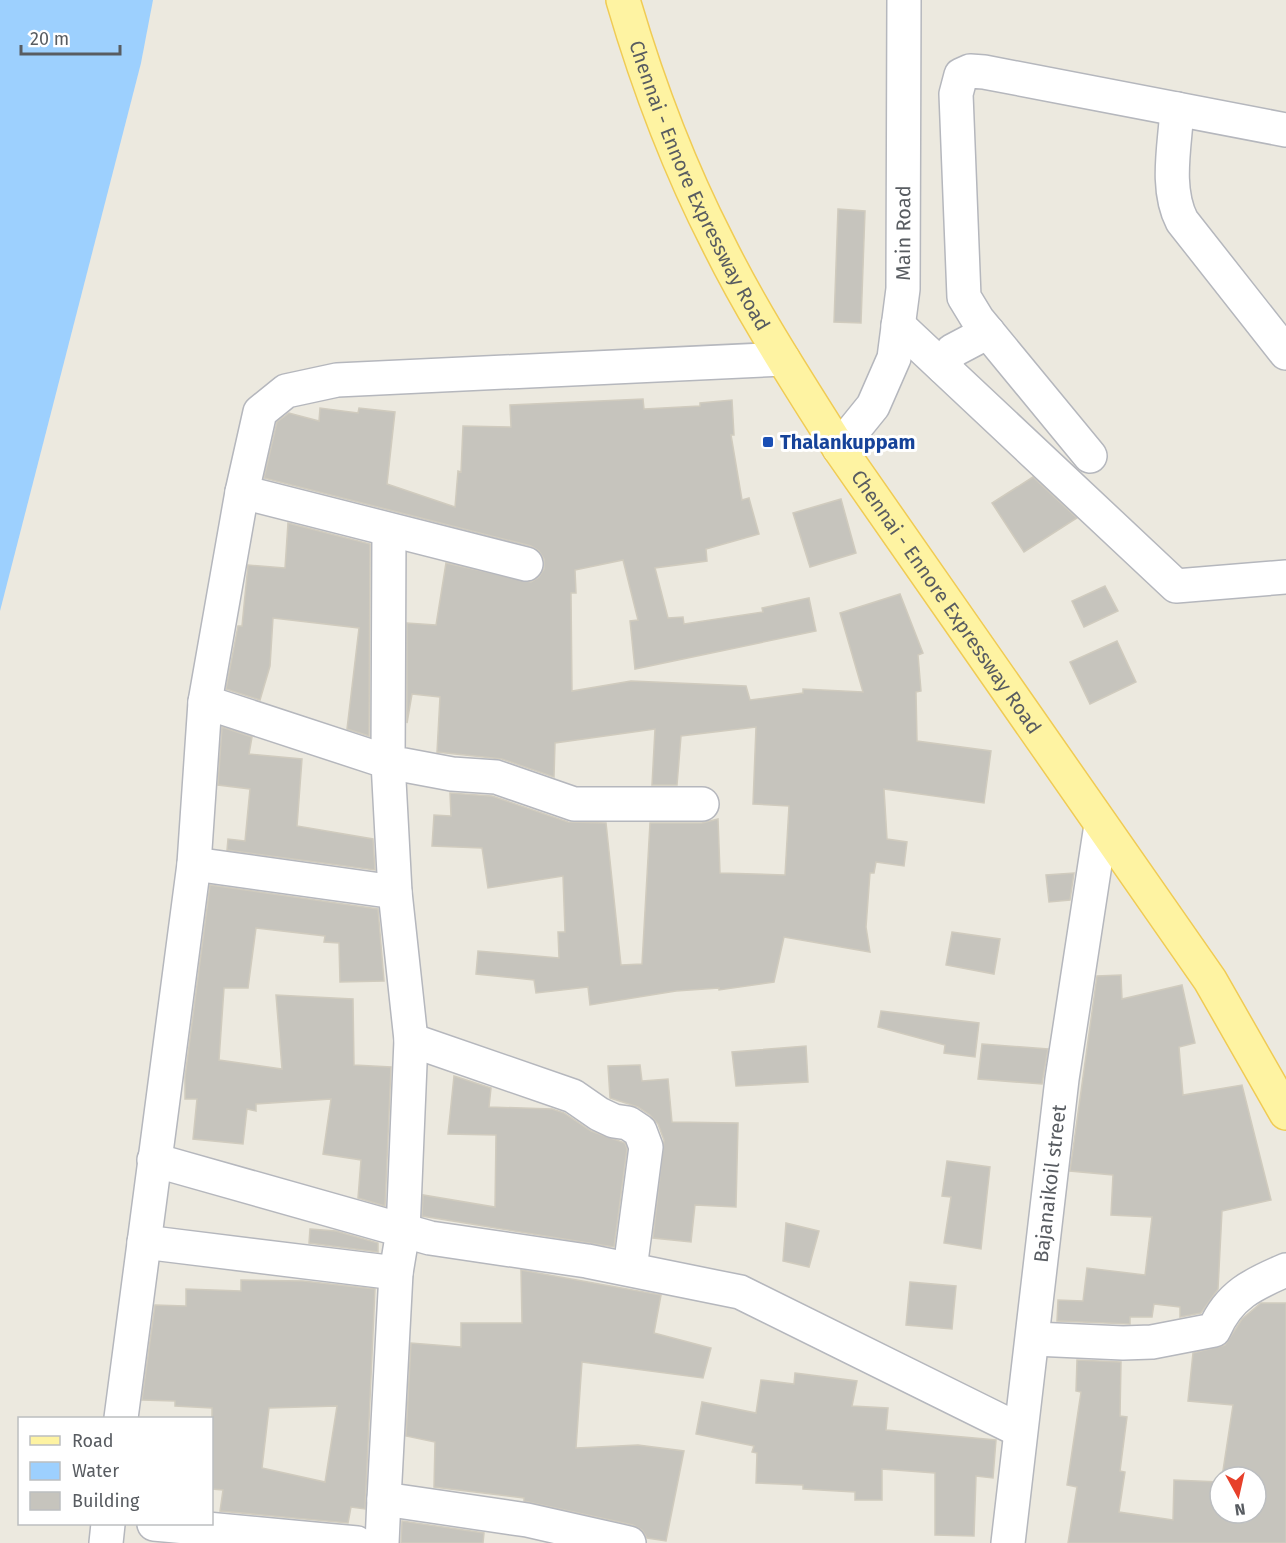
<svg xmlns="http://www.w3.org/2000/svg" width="1286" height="1543" viewBox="0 0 1286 1543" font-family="'Fira Sans',sans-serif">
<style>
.water{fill:#9dd0fe}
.building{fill:#c6c4bd;stroke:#d0cbbe;stroke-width:1.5;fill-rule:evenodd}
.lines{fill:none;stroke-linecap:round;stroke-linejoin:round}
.minor-casing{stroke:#b5b7bd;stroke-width:36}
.primary-casing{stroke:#f0cb54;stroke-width:36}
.minor{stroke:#fff;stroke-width:33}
.primary{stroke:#fef3a2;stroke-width:33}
.transit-dot{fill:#1a4fb4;stroke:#fff;stroke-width:2}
.labels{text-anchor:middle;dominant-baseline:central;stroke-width:6;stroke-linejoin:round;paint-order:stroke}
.street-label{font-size:20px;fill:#585c61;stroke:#fff}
.transit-label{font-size:20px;font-weight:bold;fill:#164399;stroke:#fff;text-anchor:start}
</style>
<rect width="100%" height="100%" fill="#ece9df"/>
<polygon class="water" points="0,0 153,0 141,63 0,611"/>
<g class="building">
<polygon points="838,209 865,211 861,323 834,322"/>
<polygon points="643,399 644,409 700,406 700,403 732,400 734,435 731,435 742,500 749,498 759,534 706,549 707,561 655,568 668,618 683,617 684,624 763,612 762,608 809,598 816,631 635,669 630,621 638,620 623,560 575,570 576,593 571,593 572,691 631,681 746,686 750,700 803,693 803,689 863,692 840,613 900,594 923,653 918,655 921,691 916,692 917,741 991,751 984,803 884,789 887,839 907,842 904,866 876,862 874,873 870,873 866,927 870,952 784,937 774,982 719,990 719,988 676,991 590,1005 588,987 536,993 534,980 476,974 478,951 559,958 558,932 565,932 563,876 488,888 482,848 432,846 434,815 451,816 450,793 492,796 568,822 606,823 621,965 642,964 650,823 702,823 718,819 720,873 785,875 789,806 753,804 756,727 681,736 677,785 652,785 655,729 555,743 554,777 502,759 437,752 440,697 412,694 407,723 407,623 436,625 446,563 531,582 539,577 544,569 544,559 539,551 531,546 264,478 277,422 289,413 319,421 320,408 358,413 359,408 395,412 387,484 455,507 458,471 461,472 463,426 511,427 510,405"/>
<polygon points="1033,477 1077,518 1024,552 992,503"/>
<polygon points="841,499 856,553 810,567 793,513"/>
<polygon points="288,523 370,544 369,736 347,729 359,628 273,618 270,666 260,700 226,689 238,626 242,626 248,565 285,568"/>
<polygon points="1105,586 1118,611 1084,627 1072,601"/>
<polygon points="1117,641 1136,682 1090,704 1070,662"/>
<polygon points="222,727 252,737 249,754 302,759 297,826 373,839 375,870 227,850 228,839 245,841 250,789 218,785"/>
<polygon points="1074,873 1070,900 1049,902 1046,875"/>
<polygon points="210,885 378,909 384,981 340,982 339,943 324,942 325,936 256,928 248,988 224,988 219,1060 282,1069 276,995 353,999 354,1065 391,1067 385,1206 358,1198 361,1160 323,1154 331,1099 256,1104 256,1111 247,1109 243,1144 193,1139 197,1099 185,1099 185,1077"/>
<polygon points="952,932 1000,939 994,974 946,965"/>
<polygon points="1121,975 1122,999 1182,985 1195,1043 1179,1047 1183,1095 1242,1085 1271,1200 1222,1211 1218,1289 1201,1313 1180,1317 1180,1307 1154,1304 1152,1317 1130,1317 1130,1324 1057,1321 1058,1300 1083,1301 1087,1268 1145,1275 1152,1217 1111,1215 1113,1175 1070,1171 1097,976"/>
<polygon points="881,1011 979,1023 975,1057 944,1053 945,1045 878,1027"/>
<polygon points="982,1044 1048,1049 1042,1084 978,1079"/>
<polygon points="806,1046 808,1082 736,1086 732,1052"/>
<polygon points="640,1065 642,1081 668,1079 672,1122 738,1123 736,1207 695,1205 691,1242 653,1238 664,1140 658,1124 650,1115 638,1107 610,1098 608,1066"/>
<polygon points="454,1076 491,1088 489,1107 552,1109 564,1113 591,1131 625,1143 627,1149 614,1247 422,1216 423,1195 495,1207 496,1135 448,1134"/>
<polygon points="947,1161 990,1167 981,1249 944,1243 951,1197 942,1196"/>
<polygon points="786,1223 819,1231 809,1267 783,1261"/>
<polygon points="310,1229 336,1231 378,1243 378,1252 309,1243"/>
<polygon points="521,1270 661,1295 654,1333 711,1348 703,1378 582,1362 576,1448 638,1445 684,1451 666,1541 647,1538 642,1530 633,1525 524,1501 524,1498 434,1487 435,1442 406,1436 411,1343 461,1347 461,1323 522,1323"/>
<path d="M 241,1280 L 303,1281 L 375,1289 L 365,1509 L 351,1507 L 348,1523 L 220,1511 L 223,1490 L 212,1489 L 212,1408 L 175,1406 L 175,1401 L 142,1400 L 155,1305 L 186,1306 L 186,1289 L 241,1291 ZM 337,1406 L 325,1482 L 262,1468 L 269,1408 Z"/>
<polygon points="910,1282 956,1286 952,1329 906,1325"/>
<polygon points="1261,1303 1286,1303 1286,1543 1068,1543 1077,1487 1067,1485 1081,1392 1076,1391 1077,1360 1121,1362 1120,1416 1127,1417 1120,1471 1125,1472 1119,1512 1173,1520 1174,1480 1220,1482 1220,1513 1256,1513 1256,1477 1222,1477 1233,1405 1188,1401 1193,1353 1225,1345 1242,1319"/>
<polygon points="795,1373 857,1381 852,1406 888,1408 886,1430 996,1440 993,1478 976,1476 974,1536 935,1535 935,1473 882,1469 882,1500 855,1500 855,1492 803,1489 803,1485 756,1483 757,1453 752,1452 754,1446 696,1434 702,1402 756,1413 761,1380 794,1384"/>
<polygon points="402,1521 484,1533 483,1543 401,1543"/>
</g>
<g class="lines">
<g class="minor-casing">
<g id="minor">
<path d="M 1177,109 C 1175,145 1165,188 1182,221 L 1286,353"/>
<polyline points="898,325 1176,586 1286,577"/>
<polyline points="943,367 952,351 988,332"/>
<path id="s1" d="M 839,448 L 873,406 L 894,358 L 903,289 L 904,0"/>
<polyline points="1090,456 978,320 964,297 956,94 961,75 970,71 984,72 1286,130"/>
<polyline points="242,492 526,564"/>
<polyline points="389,530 388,762 452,774 496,777 574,804 702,804"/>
<polyline points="205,702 388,762 395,892"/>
<polyline points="194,864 395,892 411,1040 403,1231 396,1273 384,1499 527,1520 629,1543"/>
<polyline points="411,1040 573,1096 599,1114 614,1121 628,1123 640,1131 646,1147 630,1269"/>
<polyline points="154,1160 430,1238 587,1261 740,1292 1019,1430"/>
<polyline points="144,1242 396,1273"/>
<path d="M 1034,1339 L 1123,1343 L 1152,1342 L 1214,1330 C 1229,1295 1253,1284 1286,1270"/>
<polyline points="121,1418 194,864 205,702 242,492 260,412 286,391 337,380 783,359"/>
<polyline points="154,1524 357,1543"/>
<polyline points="106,1543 108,1524"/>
<polyline points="382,1543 384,1499"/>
<path id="s2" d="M 1008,1543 L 1062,1079 L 1101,825"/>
</g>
</g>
<g class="primary-casing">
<g id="primary">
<path id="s3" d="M 623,0 C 647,82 679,167 718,243 C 753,314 797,381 839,448 L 1210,980 L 1286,1113"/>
</g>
</g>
<use href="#minor" class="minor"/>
<use href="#primary" class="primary"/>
</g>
<rect class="transit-dot" x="762" y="436" width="12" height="12" rx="3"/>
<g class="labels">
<g class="street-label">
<text stroke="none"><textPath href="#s3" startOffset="201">Chennai - Ennore Expressway Road</textPath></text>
<text stroke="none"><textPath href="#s1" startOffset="232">Main Road</textPath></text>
<text stroke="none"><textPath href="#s3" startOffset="687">Chennai - Ennore Expressway Road</textPath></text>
<text stroke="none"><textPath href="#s2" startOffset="362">Bajanaikoil street</textPath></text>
</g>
<g class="transit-label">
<text x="780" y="442">Thalankuppam</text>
</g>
</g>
<rect x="18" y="1417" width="195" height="108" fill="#ffffff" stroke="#bcbec0" stroke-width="1.5"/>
<rect x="30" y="1436" width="30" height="9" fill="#fef3a2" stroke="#bcbec0" stroke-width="1.5"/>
<text x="72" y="1447" font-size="18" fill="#585c61">Road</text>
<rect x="30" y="1462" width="30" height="18" fill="#9dd0fe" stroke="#bcbec0" stroke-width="1.5"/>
<text x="72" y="1477" font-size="18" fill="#585c61">Water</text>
<rect x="30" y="1492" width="30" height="18" fill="#c6c4bd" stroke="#bcbec0" stroke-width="1.5"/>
<text x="72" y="1507" font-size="18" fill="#585c61">Building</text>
<g transform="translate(1238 1495) rotate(172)"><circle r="28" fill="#ffffff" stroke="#bcbec0" stroke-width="1.5"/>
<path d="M0-4.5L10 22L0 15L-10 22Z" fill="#e7402a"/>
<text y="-9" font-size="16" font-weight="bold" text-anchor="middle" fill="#585c61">N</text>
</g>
<path d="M21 45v9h99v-9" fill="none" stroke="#585c61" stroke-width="3"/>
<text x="30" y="45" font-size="18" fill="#585c61" stroke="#ffffff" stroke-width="4.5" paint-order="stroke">20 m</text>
</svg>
